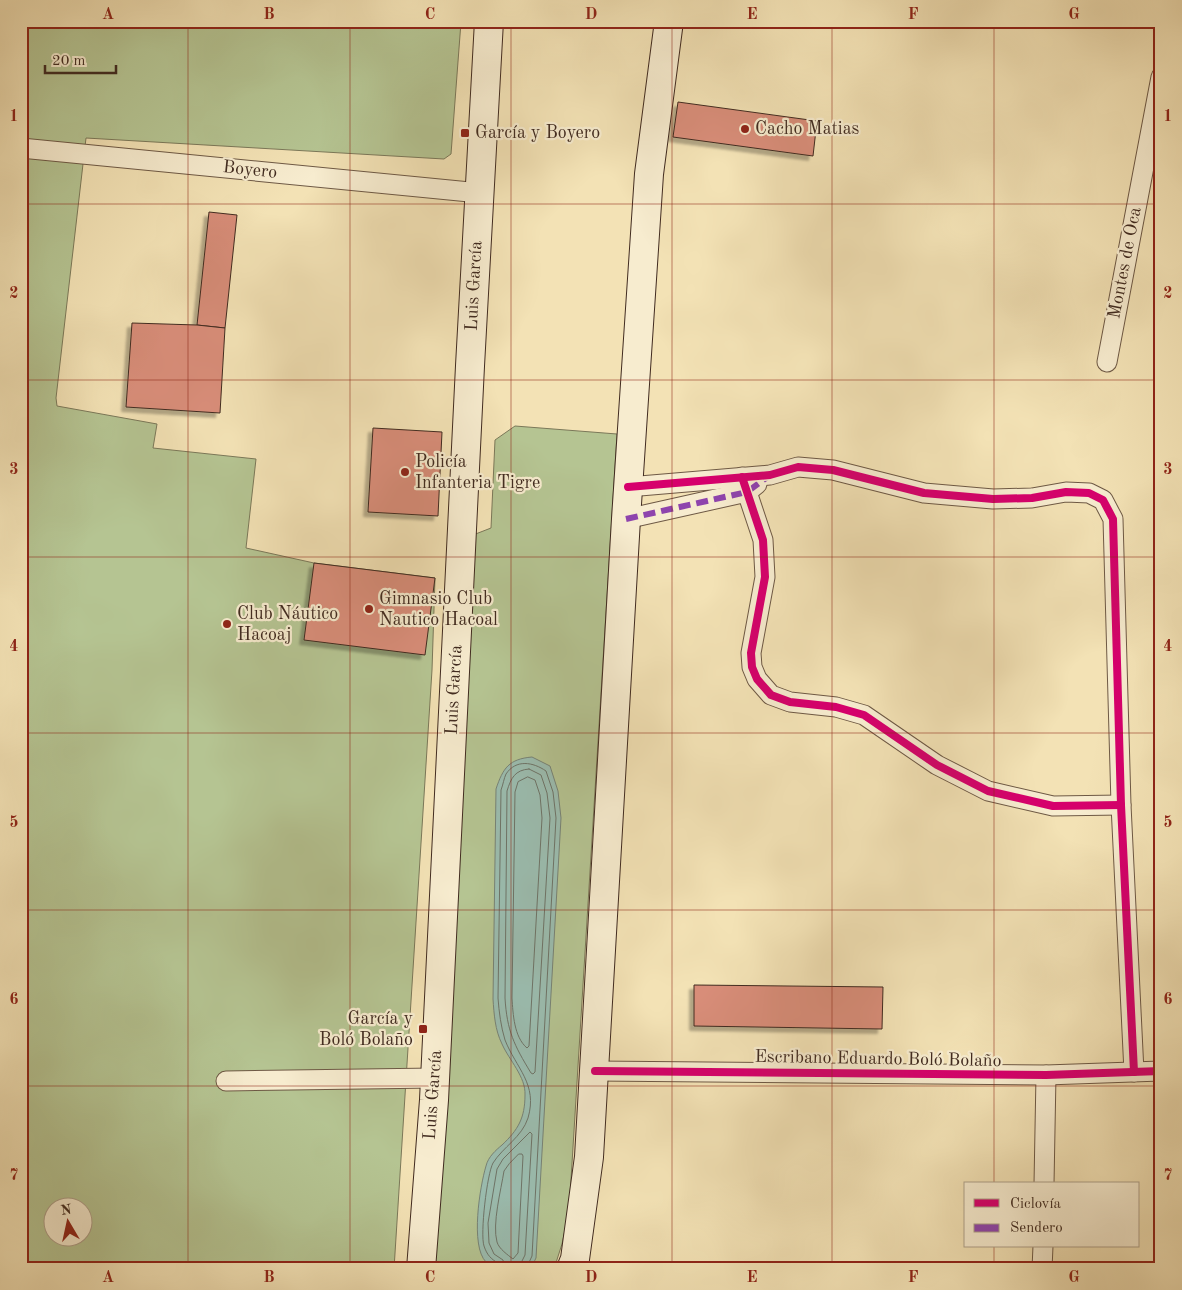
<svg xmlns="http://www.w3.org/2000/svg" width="1182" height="1290" viewBox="0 0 1182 1290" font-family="'Old Standard TT',serif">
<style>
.green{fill:#b5c492;stroke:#7b7859;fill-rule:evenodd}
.water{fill:#9bbdb0;stroke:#778376}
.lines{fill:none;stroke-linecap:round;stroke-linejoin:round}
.shore{stroke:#6e7468;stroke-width:1}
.building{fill:#d88d79;stroke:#412b20;filter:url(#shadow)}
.street-casing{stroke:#6e5945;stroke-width:21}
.secondary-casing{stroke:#412b20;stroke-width:30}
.street{stroke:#f7eccf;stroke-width:19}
.secondary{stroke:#f7eccf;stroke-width:28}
.quiet{stroke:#8e44ad;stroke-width:6;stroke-dasharray:12 6;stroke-linecap:butt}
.cycleway-casing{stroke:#f7eccf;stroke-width:11}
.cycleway{stroke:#d6006c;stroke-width:8}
.grid{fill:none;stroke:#8f2418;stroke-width:1;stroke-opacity:0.55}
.poi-dot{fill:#8f2418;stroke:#f7eccf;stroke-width:2}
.labels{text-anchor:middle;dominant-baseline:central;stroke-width:4.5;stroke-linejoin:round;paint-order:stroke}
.poi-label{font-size:18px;fill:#412b20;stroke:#f7eccf;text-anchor:start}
.street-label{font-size:18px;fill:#412b20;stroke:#f7eccf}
.neatline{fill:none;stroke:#8f2418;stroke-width:2}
.grid-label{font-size:16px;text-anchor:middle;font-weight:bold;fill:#8f2418}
</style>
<defs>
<filter id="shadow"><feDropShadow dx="-4.5" dy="4.5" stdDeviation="1" flood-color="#0004"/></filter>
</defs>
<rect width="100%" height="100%" fill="#f3e2b5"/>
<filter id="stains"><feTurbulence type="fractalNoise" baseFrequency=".004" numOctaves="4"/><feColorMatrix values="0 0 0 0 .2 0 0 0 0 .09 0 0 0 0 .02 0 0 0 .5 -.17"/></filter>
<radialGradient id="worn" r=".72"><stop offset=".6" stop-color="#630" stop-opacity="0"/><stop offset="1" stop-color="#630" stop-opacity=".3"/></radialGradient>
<g class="green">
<path d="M 21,21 L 461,22 L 451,154 L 444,159 L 86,138 L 56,398 L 57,406 L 157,424 L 153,448 L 256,459 L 246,548 L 314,563 L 435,578 L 432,670 L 394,1269 L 21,1269 ZM 52,1208 L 82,1208 L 82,1238 L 52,1238 Z"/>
<polygon points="515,426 617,434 569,1212 562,1244 554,1269 435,1269 473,535 491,528 495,440"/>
</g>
<path class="water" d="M 532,757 L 550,766 L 558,791 L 561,818 L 536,1258 C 530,1271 524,1269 511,1269 C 502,1269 493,1269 486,1262 C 470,1246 480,1186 486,1166 C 488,1157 496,1150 502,1145 C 518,1130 525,1118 525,1095 C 526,1077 509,1060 502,1044 C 495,1030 494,1014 493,999 L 496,789 C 503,768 509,759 532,757 Z"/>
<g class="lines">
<g class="shore">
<path d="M 529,769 L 541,775 L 547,793 L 550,818 L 535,1072 L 533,1074 L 531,1073 C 514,1045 507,1031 505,998 L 507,791 C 511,778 515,770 529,769 Z"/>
<path d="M 528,777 L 535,780 L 540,795 L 542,818 L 529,1046 L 527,1048 C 514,1037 513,1014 512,998 L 515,792 L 518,782 Z"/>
<path d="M 519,1154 L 522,1154 L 523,1156 L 518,1253 L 513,1259 C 508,1255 499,1249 497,1242 C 492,1224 501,1190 504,1171 L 509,1164 Z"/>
<path d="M 499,1269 L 498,1263 C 491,1259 487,1255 484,1246 C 480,1234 487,1174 493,1163 C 503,1147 522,1137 528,1118 C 538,1084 516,1068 505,1040 C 501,1027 499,1012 498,998 L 501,790 C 503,785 504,778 506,774 C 516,759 533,762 546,771 L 553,792 L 556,818 L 532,1256 L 526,1269"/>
<polyline points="505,1269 503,1260 494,1254 489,1243 488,1223 497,1169 503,1159 530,1132 532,1134 525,1255 521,1263 520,1269"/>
</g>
</g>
<g class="building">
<polygon points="678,102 817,121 813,156 673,137"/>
<polygon points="209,212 237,215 225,328 197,325"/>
<polygon points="132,323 197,325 225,328 220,413 126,407"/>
<polygon points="373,428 442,432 438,516 368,512"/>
<polygon points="314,563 435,578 425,655 304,640"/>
<polygon points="694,985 883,987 882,1029 694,1026"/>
</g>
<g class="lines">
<g class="street-casing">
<g id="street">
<polyline points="21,148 480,193"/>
<polyline points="1107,362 1161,77"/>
<polyline points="742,477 763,540 765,577 751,653 752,667 757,679 771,695 790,702 836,707 864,715 937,765 988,791 1053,806 1121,805"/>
<polyline points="628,487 770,475 798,467 833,470 924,493 993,499 1032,498 1066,492 1089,493 1103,500 1113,519 1121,805 1134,1072"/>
<polyline points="626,519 747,492 757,484"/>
<polyline points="595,1071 1046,1075 1161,1071"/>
<polyline points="226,1081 435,1078"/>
<polyline points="1044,1184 1046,1075"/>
<polyline points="1042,1269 1043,1246"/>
</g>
</g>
<g class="secondary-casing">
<g id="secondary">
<polyline points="421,1269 434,1100 470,366 489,21"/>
<polyline points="571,1269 575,1259 589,1157 626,519 649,174 669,21"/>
</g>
</g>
<use href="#street" class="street"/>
<use href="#secondary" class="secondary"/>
<polyline class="quiet" points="626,519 747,492 766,478"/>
<g class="cycleway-casing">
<g id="cycleway">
<polyline points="742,477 763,540 765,577 751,653 752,667 757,679 771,695 790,702 836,707 864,715 937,765 988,791 1053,806 1121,805"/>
<polyline points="628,487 770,475 798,467 833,470 924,493 993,499 1032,498 1066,492 1089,493 1103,500 1113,519 1121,805 1134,1072"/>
<polyline points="595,1071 1046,1075 1161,1071"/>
</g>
</g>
<use href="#cycleway" class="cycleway"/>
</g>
<path class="grid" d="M 188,21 L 188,1269M 350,21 L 350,1269M 511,21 L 511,1269M 672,21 L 672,1269M 832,21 L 832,1269M 994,21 L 994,1184M 21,204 L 1161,204M 21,380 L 1161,380M 21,557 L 1161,557M 21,733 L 1161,733M 21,910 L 1161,910M 21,1086 L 1161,1086M 994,1246 L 994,1269"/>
<g class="poi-dot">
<circle cx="745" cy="129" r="5"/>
<rect x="460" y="128" width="10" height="10" rx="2.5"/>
<circle cx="405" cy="472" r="5"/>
<circle cx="369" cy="609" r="5"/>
<circle cx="227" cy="624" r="5"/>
<rect x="418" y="1024" width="10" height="10" rx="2.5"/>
</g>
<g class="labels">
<g class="poi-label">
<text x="755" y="129">Cacho Matias</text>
<text x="475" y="133">García y Boyero</text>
<text x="415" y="462">Policía<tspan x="415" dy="21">Infanteria Tigre</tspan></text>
<text x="379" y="599">Gimnasio Club<tspan x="379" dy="21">Nautico Hacoal</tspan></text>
<text x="237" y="614">Club Náutico<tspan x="237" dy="21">Hacoaj</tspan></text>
<text x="413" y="1019" text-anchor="end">García y<tspan x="413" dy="21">Boló Bolaño</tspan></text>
</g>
<g class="street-label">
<text transform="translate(250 170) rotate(6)">Boyero</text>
<text transform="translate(1125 263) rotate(-79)">Montes de Oca</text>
<text transform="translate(474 286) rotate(-87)">Luis García</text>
<text transform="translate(454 690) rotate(-87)">Luis García</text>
<text transform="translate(878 1059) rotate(1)">Escribano Eduardo Boló Bolaño</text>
<text transform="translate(433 1095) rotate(-86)">Luis García</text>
</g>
</g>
<rect width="1182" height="1290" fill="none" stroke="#f3e2b5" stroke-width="55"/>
<rect x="964" y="1182" width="175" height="65" fill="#f7eccf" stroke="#ae9f89"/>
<rect x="974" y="1199" width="25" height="8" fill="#d6006c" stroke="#ae9f89"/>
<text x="1010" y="1208" font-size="15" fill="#412b20">Ciclovía</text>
<rect x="974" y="1224" width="25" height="8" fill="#8e44ad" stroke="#ae9f89"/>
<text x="1010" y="1232" font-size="15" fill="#412b20">Sendero</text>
<g transform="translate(68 1222) rotate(351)"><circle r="24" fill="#f7eccf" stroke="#ae9f89"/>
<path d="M0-4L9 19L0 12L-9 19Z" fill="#8f2418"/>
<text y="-8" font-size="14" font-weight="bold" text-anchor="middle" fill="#412b20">N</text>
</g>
<path d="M45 65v8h71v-8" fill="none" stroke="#412b20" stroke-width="2.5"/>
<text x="52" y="65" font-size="15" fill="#412b20" stroke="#f7eccf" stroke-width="4" paint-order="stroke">20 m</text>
<rect x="28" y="28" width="1126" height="1234" class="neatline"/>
<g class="grid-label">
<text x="108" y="19">A</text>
<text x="269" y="19">B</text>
<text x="430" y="19">C</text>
<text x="591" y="19">D</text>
<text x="752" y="19">E</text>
<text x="913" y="19">F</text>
<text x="1074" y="19">G</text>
<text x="14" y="121">1</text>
<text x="1168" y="121">1</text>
<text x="14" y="298">2</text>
<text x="1168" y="298">2</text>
<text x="14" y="474">3</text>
<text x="1168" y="474">3</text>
<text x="14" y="651">4</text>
<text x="1168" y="651">4</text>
<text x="14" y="827">5</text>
<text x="1168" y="827">5</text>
<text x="14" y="1004">6</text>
<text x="1168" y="1004">6</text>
<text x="14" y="1180">7</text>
<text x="1168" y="1180">7</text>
<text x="108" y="1282">A</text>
<text x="269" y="1282">B</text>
<text x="430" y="1282">C</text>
<text x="591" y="1282">D</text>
<text x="752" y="1282">E</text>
<text x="913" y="1282">F</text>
<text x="1074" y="1282">G</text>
</g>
<rect width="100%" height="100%" filter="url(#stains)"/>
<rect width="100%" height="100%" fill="url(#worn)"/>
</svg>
